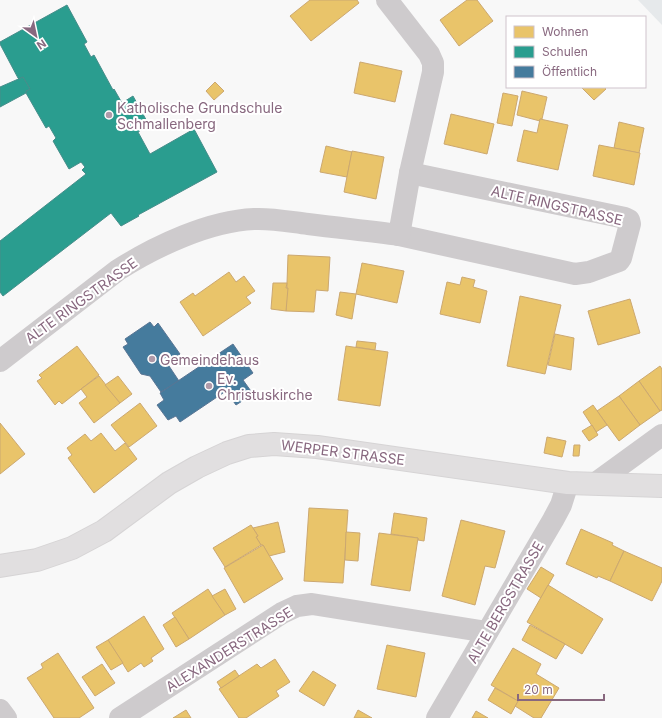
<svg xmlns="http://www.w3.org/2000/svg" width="662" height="718" viewBox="0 0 662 718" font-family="Inter,sans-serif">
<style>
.green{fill:#e6e9eb}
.homes{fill:#e9c46a;stroke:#cca870}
.schools{fill:#2a9d8f;stroke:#468d8a}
.public{fill:#457b9d;stroke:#597594}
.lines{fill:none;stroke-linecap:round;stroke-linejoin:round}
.secondary-casing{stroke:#d6d4d5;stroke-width:24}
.minor{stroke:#cecbcd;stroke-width:22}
.secondary{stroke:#e1dfe0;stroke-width:22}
.poi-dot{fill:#af9aa9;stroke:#fff;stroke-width:1.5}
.labels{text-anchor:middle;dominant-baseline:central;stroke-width:4;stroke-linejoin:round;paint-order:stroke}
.poi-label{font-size:14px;fill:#88687f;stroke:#fff;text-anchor:start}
.street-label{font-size:14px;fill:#88687f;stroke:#fff}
</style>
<rect width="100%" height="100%" fill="#f8f8f8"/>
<polygon class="green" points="638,0 662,0 662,25"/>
<g class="homes">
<polygon points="310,0 357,0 359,3 311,41 290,16"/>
<polygon points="467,0 477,0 493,21 459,46 440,20"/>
<polygon points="360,62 402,71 395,102 354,93"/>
<polygon points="215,82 224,91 214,100 206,91"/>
<polygon points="583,87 604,87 606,89 594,100 582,88"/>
<polygon points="522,91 547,97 542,119 540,119 540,121 517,115"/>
<polygon points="503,93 518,96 512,126 497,123"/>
<polygon points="451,114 494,124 487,154 444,144"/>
<polygon points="540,119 568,125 558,170 517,161 524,130 537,133"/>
<polygon points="619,122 644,128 639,153 614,148"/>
<polygon points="599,145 640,153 634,185 593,176"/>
<polygon points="326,146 352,152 347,177 320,172"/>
<polygon points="352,151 384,157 376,199 344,192"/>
<polygon points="288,255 330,257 328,291 316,290 314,312 286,311"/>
<polygon points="362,263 404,271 397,303 356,294"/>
<polygon points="229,272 236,282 244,276 255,291 246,297 251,303 203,336 180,302 193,293 195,296"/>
<polygon points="462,277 475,280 473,287 487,291 480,323 440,314 447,282 460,285"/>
<polygon points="273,283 287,283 286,288 288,288 286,311 271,309"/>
<polygon points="340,292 356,294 352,319 336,315"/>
<polygon points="520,296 561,305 545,374 507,366"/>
<polygon points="630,299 640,333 598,345 588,311"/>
<polygon points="555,334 574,338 571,370 548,365"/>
<polygon points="357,341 376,343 375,350 356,347"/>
<polygon points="77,346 99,375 62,404 59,401 55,405 37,381 42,378 39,375"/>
<polygon points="346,346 388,352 380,406 338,400"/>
<polygon points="660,366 662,369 662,410 660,411 639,381"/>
<polygon points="99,376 120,403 94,423 79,403 87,397 81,389"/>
<polygon points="118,376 132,394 120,403 105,385"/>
<polygon points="639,381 660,411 640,425 619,396"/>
<polygon points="619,396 640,425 619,441 597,411"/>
<polygon points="140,403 157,426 129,447 111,425"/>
<polygon points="593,405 607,425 596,432 583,412"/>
<polygon points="0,423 25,454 0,474"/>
<polygon points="592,425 598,435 589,441 582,431"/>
<polygon points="101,433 115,451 125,443 137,459 94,493 68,458 72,455 67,448 85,434 91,441"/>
<polygon points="547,437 566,441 562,457 544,453"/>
<polygon points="574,445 580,445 579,456 573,456"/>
<polygon points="309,508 348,510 343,583 304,581"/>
<polygon points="394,513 427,518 424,541 418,540 418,538 391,534"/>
<polygon points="461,520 505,531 495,568 485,566 475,605 442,596"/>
<polygon points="278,522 285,552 269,556 263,545 261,545 256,537 258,536 253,528"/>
<polygon points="251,525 258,536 256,537 261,545 225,567 213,548"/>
<polygon points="581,529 613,543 612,545 624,551 610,581 598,576 597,578 566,564"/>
<polygon points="346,532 360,533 358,561 345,560"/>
<polygon points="379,533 418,538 410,591 371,585"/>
<polygon points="263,545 283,579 244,603 224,568"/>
<polygon points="624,551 662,568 662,581 652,601 610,581"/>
<polygon points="541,567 554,575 541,598 527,589"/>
<polygon points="548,585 603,619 582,654 527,622"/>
<polygon points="208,589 225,615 189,639 172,613"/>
<polygon points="225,589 236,609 225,615 212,596"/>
<polygon points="144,616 164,649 151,658 153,661 144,667 141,663 128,672 108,640"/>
<polygon points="175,617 189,639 176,647 163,625"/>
<polygon points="530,625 565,644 556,659 522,640"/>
<polygon points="108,640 123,663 111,670 96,647"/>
<polygon points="387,645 425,653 416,697 377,689"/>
<polygon points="513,648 541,664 536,674 559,688 541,718 534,718 515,706 518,701 491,685"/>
<polygon points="58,653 94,708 79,718 54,718 27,678 43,668 41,664"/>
<polygon points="275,659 290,682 276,691 279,696 246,718 239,718 219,689 257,664 261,668"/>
<polygon points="102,664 115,683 95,696 82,677"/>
<polygon points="235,670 239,676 221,688 217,682"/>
<polygon points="313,671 336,685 324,706 299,691"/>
<polygon points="495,688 518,701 511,714 488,700"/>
<polygon points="186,710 191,718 173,718"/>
<polygon points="358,710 372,718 354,718"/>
<polygon points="476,711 488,718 472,718"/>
</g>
<g class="schools">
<polygon points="67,5 87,42 84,44 91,57 94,55 113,90 114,89 122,103 133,96 149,125 138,132 150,154 194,129 217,172 138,215 139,216 121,226 111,213 3,296 0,292 0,241 86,174 82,170 85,167 81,162 69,169 53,141 56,138 49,126 46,128 26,93 26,91 30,89 23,77 19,79 18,78 0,44 0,42"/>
<polygon points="23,77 30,89 26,91 26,93 0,107 0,87"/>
</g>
<g class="public">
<polygon points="150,322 154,327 158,323 180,354 167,363 179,381 161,392 150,376 141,374 123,347 128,344 125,339"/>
<polygon points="233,344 253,373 243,380 253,394 236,405 226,391 180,422 176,416 168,420 157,405 164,400 160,393"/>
</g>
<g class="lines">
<g class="secondary-casing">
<polyline id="secondary" points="0,566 37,560 72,548 104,531 169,483 197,467 227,453 249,446 274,444 317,447 568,483 662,486"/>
</g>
<g class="minor">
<polyline points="399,235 575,274 589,272 619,261 621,258 630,224 629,220 625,218 410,173"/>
<path d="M 0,361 L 118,270 C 156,246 209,221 254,219 C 272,218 291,222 308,224 C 339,228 369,231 399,235 L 410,173 L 433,72 L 433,63 L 429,54 L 387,0"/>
<polyline points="596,483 662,435"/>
<polyline points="0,710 6,718"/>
<polyline points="120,718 282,613 297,606 312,604 487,632"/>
<polyline points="437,718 553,520 561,505 568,483"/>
</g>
<use href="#secondary" class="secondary"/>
</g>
<g class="poi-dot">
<circle cx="109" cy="115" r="4"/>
<circle cx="152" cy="359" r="4"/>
<circle cx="209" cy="386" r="4"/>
</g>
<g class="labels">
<g class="poi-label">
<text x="117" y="107">Katholische Grundschule<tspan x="117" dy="16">Schmallenberg</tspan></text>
<text x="160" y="359">Gemeindehaus</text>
<text x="217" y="378">Ev.<tspan x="217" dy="16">Christuskirche</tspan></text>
</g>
<g class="street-label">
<text transform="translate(557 205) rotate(13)">ALTE RINGSTRASSE</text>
<text transform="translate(81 300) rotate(-36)">ALTE RINGSTRASSE</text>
<text transform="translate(343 452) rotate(7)">WERPER STRASSE</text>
<text transform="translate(505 602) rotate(-60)">ALTE BERGSTRASSE</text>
<text transform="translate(229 649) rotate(-32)">ALEXANDERSTRASSE</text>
</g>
</g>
<rect x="506" y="16" width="140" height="72" fill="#ffffff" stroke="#cfc3cc"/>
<rect x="514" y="26" width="20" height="12" fill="#e9c46a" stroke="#cfc3cc"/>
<text x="542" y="36" font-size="12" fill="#88687f">Wohnen</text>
<rect x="514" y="46" width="20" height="12" fill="#2a9d8f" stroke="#cfc3cc"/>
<text x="542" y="56" font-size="12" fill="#88687f">Schulen</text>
<rect x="514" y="66" width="20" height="12" fill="#457b9d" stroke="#cfc3cc"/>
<text x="542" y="76" font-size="12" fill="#88687f">Öffentlich</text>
<g transform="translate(36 36) rotate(147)" stroke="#ffffff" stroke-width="3" paint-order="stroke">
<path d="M0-3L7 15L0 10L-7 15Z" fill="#88687f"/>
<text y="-6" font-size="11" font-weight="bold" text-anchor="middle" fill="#88687f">N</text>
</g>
<path d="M518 694v6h86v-6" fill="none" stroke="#88687f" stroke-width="2"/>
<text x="524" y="694" font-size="12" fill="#88687f" stroke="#ffffff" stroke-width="3" paint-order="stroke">20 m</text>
</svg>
